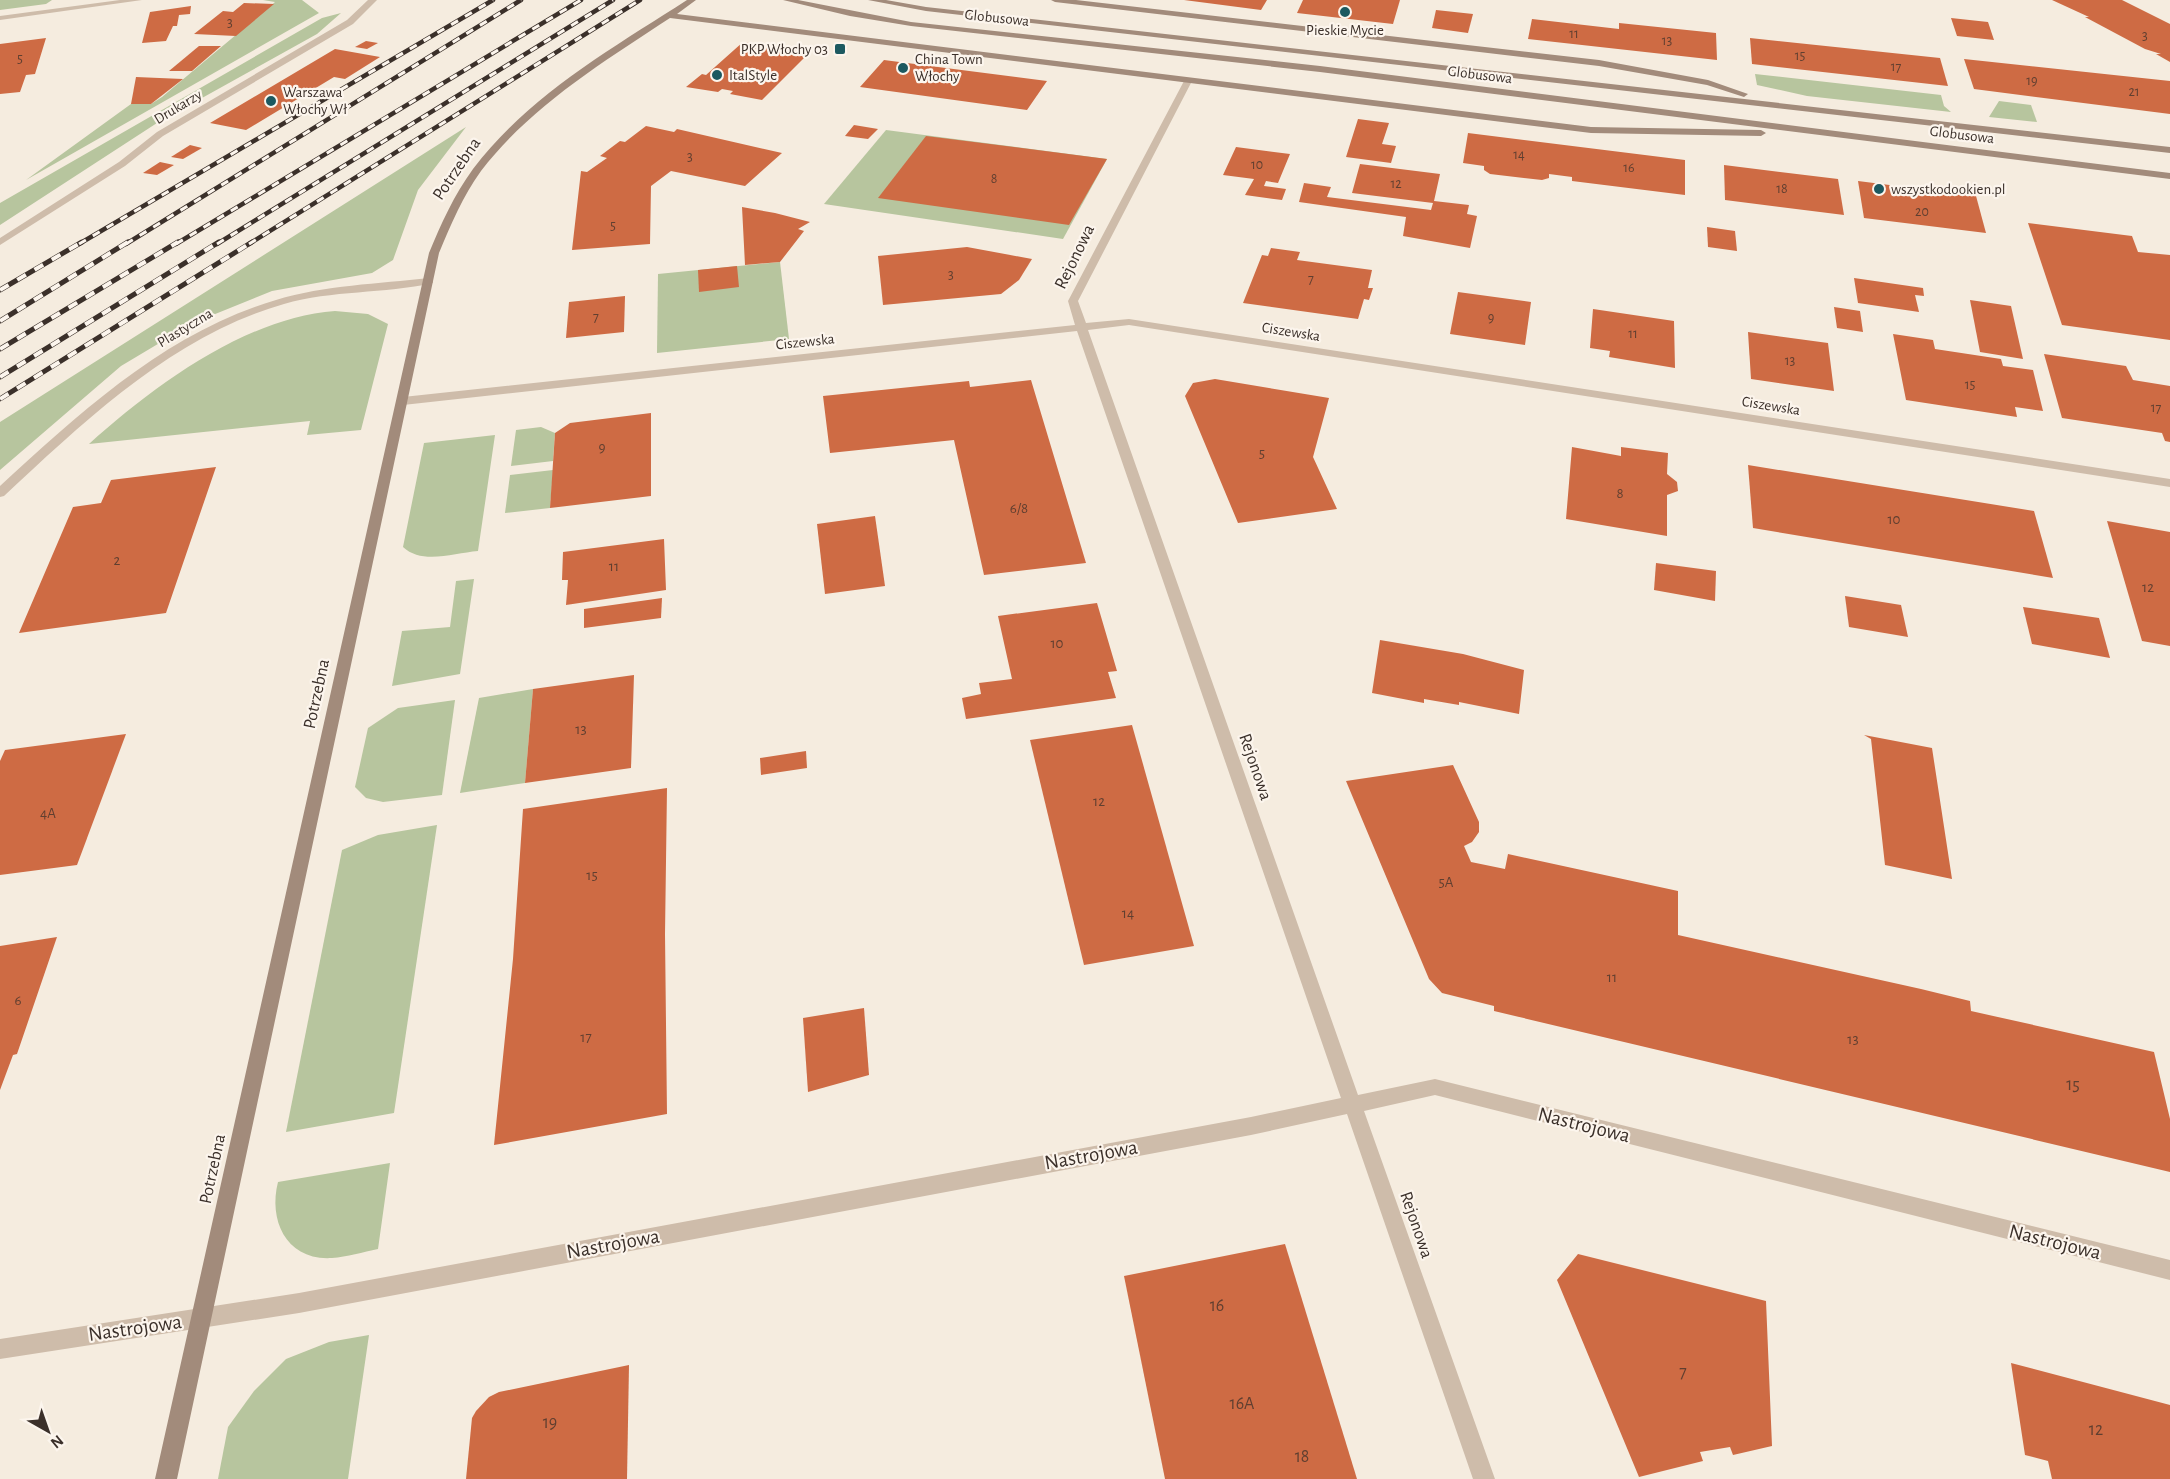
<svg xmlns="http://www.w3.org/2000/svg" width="2170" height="1479" viewBox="0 0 2170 1479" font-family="'Alegreya Sans',sans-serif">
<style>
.green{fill:#b7c59e}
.building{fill:#ce6b44}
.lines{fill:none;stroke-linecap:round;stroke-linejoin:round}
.street{fill:#cebcaa;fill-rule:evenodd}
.secondary{fill:#a28b7b;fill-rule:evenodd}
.rail-far1-casing{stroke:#3b302a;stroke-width:4.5}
.rail-casing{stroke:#3b302a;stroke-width:5}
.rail-far1{stroke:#fcf5ed;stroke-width:3;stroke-dasharray:8;stroke-linecap:butt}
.rail{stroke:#fcf5ed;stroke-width:4;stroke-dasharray:10;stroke-linecap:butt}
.poi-dot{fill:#1c5960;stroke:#fcf5ed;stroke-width:2}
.labels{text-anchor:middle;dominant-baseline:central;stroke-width:4.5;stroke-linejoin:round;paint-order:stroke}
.far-number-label{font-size:14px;fill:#603f30}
.far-street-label{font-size:15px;fill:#3b302a;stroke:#fcf5ed}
.far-poi-label{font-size:15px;fill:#3b302a;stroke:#fcf5ed;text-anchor:start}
.number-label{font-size:15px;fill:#603f30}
.street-label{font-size:18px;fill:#3b302a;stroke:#fcf5ed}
.near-number-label{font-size:18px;fill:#603f30}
.near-street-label{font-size:21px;fill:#3b302a;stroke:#fcf5ed}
</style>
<rect width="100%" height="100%" fill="#f5ecdf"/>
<g class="green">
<polygon points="0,0 52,0 46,4 0,10"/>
<polygon points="263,0 302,0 319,13 26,180 131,104 151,104 162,97 275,2"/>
<polygon points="341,13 317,34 157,123 0,225 0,203 322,18"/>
<polygon points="1755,74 1941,95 1944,106 1951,112 1807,96 1757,85"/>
<polygon points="1999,101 2031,105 2037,122 1989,117"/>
<polygon points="466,127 418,190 393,260 372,273 272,291 193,323 121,366 0,470 0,422"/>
<polygon points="886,130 1107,159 1063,239 824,204"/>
<polygon points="780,262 789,339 657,353 658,274"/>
<path d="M 335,311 L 368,314 L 388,324 L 361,430 L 307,435 L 310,421 L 89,444 C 155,385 245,318 335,311 Z"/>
<polygon points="541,427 555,433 553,461 511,466 516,430"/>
<path d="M 495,435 L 478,551 C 454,553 422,565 403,547 L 424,443 Z"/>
<polygon points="553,470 550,508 505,513 510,475"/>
<polygon points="474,579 460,674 392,686 402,631 450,627 456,581"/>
<polygon points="533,689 525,783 460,793 479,698"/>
<polygon points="455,700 442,795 383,802 366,798 355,787 368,728 398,708"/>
<polygon points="437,825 394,1113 286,1132 342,850 378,835"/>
<path d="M 390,1163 L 378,1249 C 363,1252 347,1257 332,1258 C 287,1261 268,1221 278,1182 Z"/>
<polygon points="369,1335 348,1479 218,1479 228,1427 254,1391 286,1359 329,1342"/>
</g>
<g class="building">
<polygon points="1184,0 1267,0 1261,10"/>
<polygon points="1303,0 1400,0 1393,24 1297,13"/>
<polygon points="2052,0 2122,0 2170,24 2170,62 2156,54 2161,54 2145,49 2085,17 2089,17"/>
<polygon points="244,3 274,4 236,36 194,34 223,11 233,12"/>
<polygon points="191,6 190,14 179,15 177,26 173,26 166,41 142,43 150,12"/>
<polygon points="1436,10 1473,14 1468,33 1432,28"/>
<polygon points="1951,18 1988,22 1994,40 1957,36"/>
<polygon points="1532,19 1619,29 1619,23 1716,33 1717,60 1528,39"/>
<polygon points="46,38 35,74 26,75 20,92 0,94 0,44"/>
<polygon points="1750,38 1940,58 1948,86 1752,64"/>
<polygon points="366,41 378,43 367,49 355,47"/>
<polygon points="743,42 811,51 762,100 730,94 733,91 722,89 718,92 686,87 702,74 706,75"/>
<polygon points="199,46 221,46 192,71 169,71"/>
<polygon points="335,49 380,57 345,79 334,77 246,130 210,123"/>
<polygon points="1964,59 2170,81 2170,114 1974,89"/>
<polygon points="884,60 938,67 1047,81 1027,110 860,87"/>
<polygon points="136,77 183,79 151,104 131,104"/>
<polygon points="1358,119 1389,123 1382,144 1396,146 1391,163 1346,157"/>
<polygon points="854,125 878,129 868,139 845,136"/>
<polygon points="646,126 674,132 677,129 782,153 745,186 671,171 651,186 650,244 572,250 581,171 587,172 607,158 600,156 620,141 625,142"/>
<polygon points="1468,133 1685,160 1685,195 1572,181 1572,177 1549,174 1549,178 1542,180 1490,174 1484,170 1484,166 1463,163"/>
<polygon points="926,136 982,143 1107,159 1069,225 878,198"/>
<polygon points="190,145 202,148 183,159 171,157"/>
<polygon points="1236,147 1290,154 1278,183 1266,181 1264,186 1286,189 1282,200 1245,195 1254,179 1223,175"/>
<polygon points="160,162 174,165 157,175 143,173"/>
<polygon points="1360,164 1440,174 1434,201 1469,205 1467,214 1477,216 1470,248 1403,236 1406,217 1299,202 1304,183 1331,187 1327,197 1431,210 1433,203 1352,193"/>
<polygon points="1724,165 1838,179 1844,215 1725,200"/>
<polygon points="1858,181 1976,196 1986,233 1864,218"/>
<polygon points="742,207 775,213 810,222 798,229 804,231 780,262 745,265"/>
<polygon points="2028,223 2132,236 2138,252 2170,255 2170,340 2062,325"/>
<polygon points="1707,227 1735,231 1737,251 1708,247"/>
<polygon points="967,247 1032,259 1019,280 1001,294 883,305 878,256"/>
<polygon points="1271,248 1300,252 1297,260 1372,270 1368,288 1373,288 1369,300 1364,299 1358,319 1243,303 1262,255 1268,256"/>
<polygon points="737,266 739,287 699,292 698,270"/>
<polygon points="1854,278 1923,288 1924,296 1915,295 1919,312 1858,303"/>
<polygon points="1458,292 1531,302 1525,345 1450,334"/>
<polygon points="625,296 624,332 566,338 569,302"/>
<polygon points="1970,300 2011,306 2023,359 1980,352"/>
<polygon points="1834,307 1860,311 1863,332 1837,328"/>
<polygon points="1593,309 1674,321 1675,368 1609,357 1610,351 1590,348"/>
<polygon points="1748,332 1828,343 1834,391 1751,379"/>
<polygon points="1893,334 1933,340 1935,349 2001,359 2003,366 2033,370 2043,411 2015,407 2017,417 1906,400"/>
<polygon points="2044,354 2126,366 2133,380 2170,386 2170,442 2165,441 2162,433 2062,418"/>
<polygon points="1215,379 1329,398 1313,457 1337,509 1238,523 1185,396 1193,383"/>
<polygon points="1031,380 1086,563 984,575 954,440 830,453 823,396 969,381 970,387"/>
<polygon points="651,413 651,496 550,508 555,433 570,423"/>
<polygon points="1572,447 1621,456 1621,447 1668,453 1667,474 1677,482 1678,491 1667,495 1667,536 1566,519"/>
<polygon points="1748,465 2034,511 2053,578 1753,528"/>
<polygon points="216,467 166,613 19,633 73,507 101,503 111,480"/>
<polygon points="875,516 885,586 825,594 817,524"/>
<polygon points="2107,521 2170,532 2170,646 2142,641"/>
<polygon points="664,539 666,590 566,605 568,580 562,580 563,552"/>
<polygon points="1656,563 1716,571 1715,601 1654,590"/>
<polygon points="1845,596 1901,605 1908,637 1849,627"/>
<polygon points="662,598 661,618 584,628 584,609"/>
<polygon points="1097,603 1117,671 1108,672 1116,698 966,719 962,698 981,694 979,683 1012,679 998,616"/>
<polygon points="2023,607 2099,618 2110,658 2032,644"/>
<polygon points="1380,640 1463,654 1524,670 1519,714 1459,702 1459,705 1424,699 1424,703 1372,693"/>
<polygon points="634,675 631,768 525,783 533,689"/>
<polygon points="1132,725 1194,946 1084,965 1030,740"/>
<polygon points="126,734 77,865 0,875 0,761 5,750"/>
<polygon points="1864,735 1932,748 1952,879 1885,865 1871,739"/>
<polygon points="806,751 807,768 761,775 760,758"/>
<polygon points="1453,765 1479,822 1479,832 1472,842 1464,846 1471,862 1505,869 1508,854 1678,891 1678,935 1921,989 1970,1001 1971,1011 2154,1052 2170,1119 2170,1172 1494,1011 1494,1006 1442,993 1429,979 1346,781"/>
<polygon points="667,788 665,934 667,1114 494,1145 513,959 523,809"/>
<polygon points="57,937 17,1054 13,1055 0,1090 0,946"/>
<polygon points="864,1008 869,1075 808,1092 803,1018"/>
<polygon points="1285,1244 1357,1479 1165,1479 1124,1276"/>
<polygon points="1578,1254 1766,1301 1772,1446 1733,1455 1730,1447 1700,1452 1703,1461 1639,1477 1557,1280"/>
<polygon points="2011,1363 2170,1405 2170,1479 2052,1479 2048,1461 2025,1455"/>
<polygon points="629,1365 627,1479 466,1479 472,1418 476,1411 489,1397 499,1392"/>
</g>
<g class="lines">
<g class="street">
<polygon points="120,0 142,0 0,20 0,16"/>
<polygon points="368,0 377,0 353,24 163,136 125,166 0,245 0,238 119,162 157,132 347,20"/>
<polygon points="1188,78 1192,81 1078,301 1086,323 1129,319 2170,479 2170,487 1129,325 1088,330 1358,1095 1435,1079 2170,1260 2170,1280 1435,1095 1364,1111 1495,1479 1473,1479 1347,1114 1251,1135 299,1313 0,1359 0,1339 299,1293 1251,1117 1341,1098 1077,331 403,405 397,401 403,397 1075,325 1068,301 1184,81"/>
<path d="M 429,278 L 433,279 L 433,283 C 384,294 332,290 284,304 C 173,336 87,419 4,496 L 0,497 L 0,486 C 82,411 167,332 276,300 C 325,285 378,284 429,278 Z"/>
</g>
<g class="secondary">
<path d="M 687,0 L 696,0 L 677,14 L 1591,127 L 1761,130 L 1766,133 L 1761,136 L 1591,133 L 670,18 C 603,62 531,106 481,171 C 463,196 451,224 439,253 L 177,1479 L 155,1479 L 429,253 C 441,224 454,195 473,169 C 528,96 611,49 687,0 Z"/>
<polygon points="783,0 798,0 911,22 1320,66 2170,173 2170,179 1320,72 911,26 850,16"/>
<polygon points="868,0 886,0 926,7 2170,147 2170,153 926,11"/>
<polygon points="1051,0 1076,0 1599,60 1708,80 1748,94 1744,97 1707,85 1599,66 1055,2"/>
</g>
<g class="rail-far1-casing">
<g id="rail-far1">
<polyline points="79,244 493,0"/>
<polyline points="126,244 521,0"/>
<polyline points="176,244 581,0"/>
<polyline points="217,244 613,0"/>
<polyline points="249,244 640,0"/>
</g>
</g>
<g class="rail-casing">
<g id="rail">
<polyline points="0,290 82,242"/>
<polyline points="0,321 128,242"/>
<polyline points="0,349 178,242"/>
<polyline points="0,377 219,242"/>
<polyline points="0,399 252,242"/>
</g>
</g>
<use href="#rail-far1" class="rail-far1"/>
<use href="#rail" class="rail"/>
</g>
<g class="poi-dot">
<circle cx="1345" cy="12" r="6"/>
<rect x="834" y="43" width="12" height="12" rx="3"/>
<circle cx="903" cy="68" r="6"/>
<circle cx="717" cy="75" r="6"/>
<circle cx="271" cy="101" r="6"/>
<circle cx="1879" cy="189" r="6"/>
</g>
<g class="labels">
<g class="far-number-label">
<text x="230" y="23">3</text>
<text x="1574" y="34">11</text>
<text x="2145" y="36">3</text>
<text x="1667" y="41">13</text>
<text x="1800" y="56">15</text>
<text x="20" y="59">5</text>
<text x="1896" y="67">17</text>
<text x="2032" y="81">19</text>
<text x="2134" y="92">21</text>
<text x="1519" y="155">14</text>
<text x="690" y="157">3</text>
<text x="1257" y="165">10</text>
<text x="1629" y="168">16</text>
<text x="994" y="179">8</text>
<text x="1396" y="184">12</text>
<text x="1782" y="189">18</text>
<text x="1922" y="212">20</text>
<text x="613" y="226">5</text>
<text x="951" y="275">3</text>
<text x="1311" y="279">7</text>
<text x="596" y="317">7</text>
<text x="1491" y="318">9</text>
<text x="1633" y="334">11</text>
<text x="1790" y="361">13</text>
<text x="1970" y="385">15</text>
<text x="2156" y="408">17</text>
</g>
<g class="far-street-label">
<text transform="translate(997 18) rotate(6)">Globusowa</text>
<text transform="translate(1480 75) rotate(7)">Globusowa</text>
<text transform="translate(178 107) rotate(-31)">Drukarzy</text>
<text transform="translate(1962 135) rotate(7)">Globusowa</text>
<text transform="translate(185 328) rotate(-31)">Plastyczna</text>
<text transform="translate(1291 332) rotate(9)">Ciszewska</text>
<text transform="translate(805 342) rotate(-6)">Ciszewska</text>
<text transform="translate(1771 406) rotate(9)">Ciszewska</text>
</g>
<g class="far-poi-label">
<text x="1345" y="30" text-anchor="middle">Pieskie Mycie</text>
<text x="828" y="49" text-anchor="end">PKP Włochy 03</text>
<text x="915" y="59">China Town<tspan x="915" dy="17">Włochy</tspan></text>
<text x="729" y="75">ItalStyle</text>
<text x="283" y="92">Warszawa<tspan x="283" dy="17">Włochy Wł</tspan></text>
<text x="1891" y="189">wszystkodookien.pl</text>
</g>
<g class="number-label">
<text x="602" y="447">9</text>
<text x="1262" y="453">5</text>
<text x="1620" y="493">8</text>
<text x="1019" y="508">6/8</text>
<text x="1894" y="519">10</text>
<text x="117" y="560">2</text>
<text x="614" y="566">11</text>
<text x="2148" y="587">12</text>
<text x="1057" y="643">10</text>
<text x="581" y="729">13</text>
<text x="1099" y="801">12</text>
<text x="48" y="813">4A</text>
<text x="592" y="875">15</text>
<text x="1446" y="882">5A</text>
<text x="1128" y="913">14</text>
<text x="1612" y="977">11</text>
<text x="18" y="1000">6</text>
<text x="586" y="1037">17</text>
<text x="1853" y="1039">13</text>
</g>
<g class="street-label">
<text transform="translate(457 169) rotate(-56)">Potrzebna</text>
<text transform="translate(1075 257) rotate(-64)">Rejonowa</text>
<text transform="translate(317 694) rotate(-78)">Potrzebna</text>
<text transform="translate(1255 767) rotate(71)">Rejonowa</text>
<text transform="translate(213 1169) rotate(-78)">Potrzebna</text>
<text transform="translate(1416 1225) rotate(71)">Rejonowa</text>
</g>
<g class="near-number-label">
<text x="2073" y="1085">15</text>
<text x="1217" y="1306">16</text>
<text x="1683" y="1373">7</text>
<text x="1242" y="1404">16A</text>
<text x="550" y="1423">19</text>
<text x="2096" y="1430">12</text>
<text x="1302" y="1457">18</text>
</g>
<g class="near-street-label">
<text transform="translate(1584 1125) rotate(14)">Nastrojowa</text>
<text transform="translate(1091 1155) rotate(-10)">Nastrojowa</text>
<text transform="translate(2055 1242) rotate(14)">Nastrojowa</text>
<text transform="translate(613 1244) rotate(-10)">Nastrojowa</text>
<text transform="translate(135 1328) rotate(-8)">Nastrojowa</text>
</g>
</g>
<g transform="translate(48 1431) rotate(140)" stroke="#fcf5ed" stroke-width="4.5" paint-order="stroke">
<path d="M0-4.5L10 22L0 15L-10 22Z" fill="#3b302a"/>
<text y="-9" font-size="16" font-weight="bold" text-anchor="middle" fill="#3b302a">N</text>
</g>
</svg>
